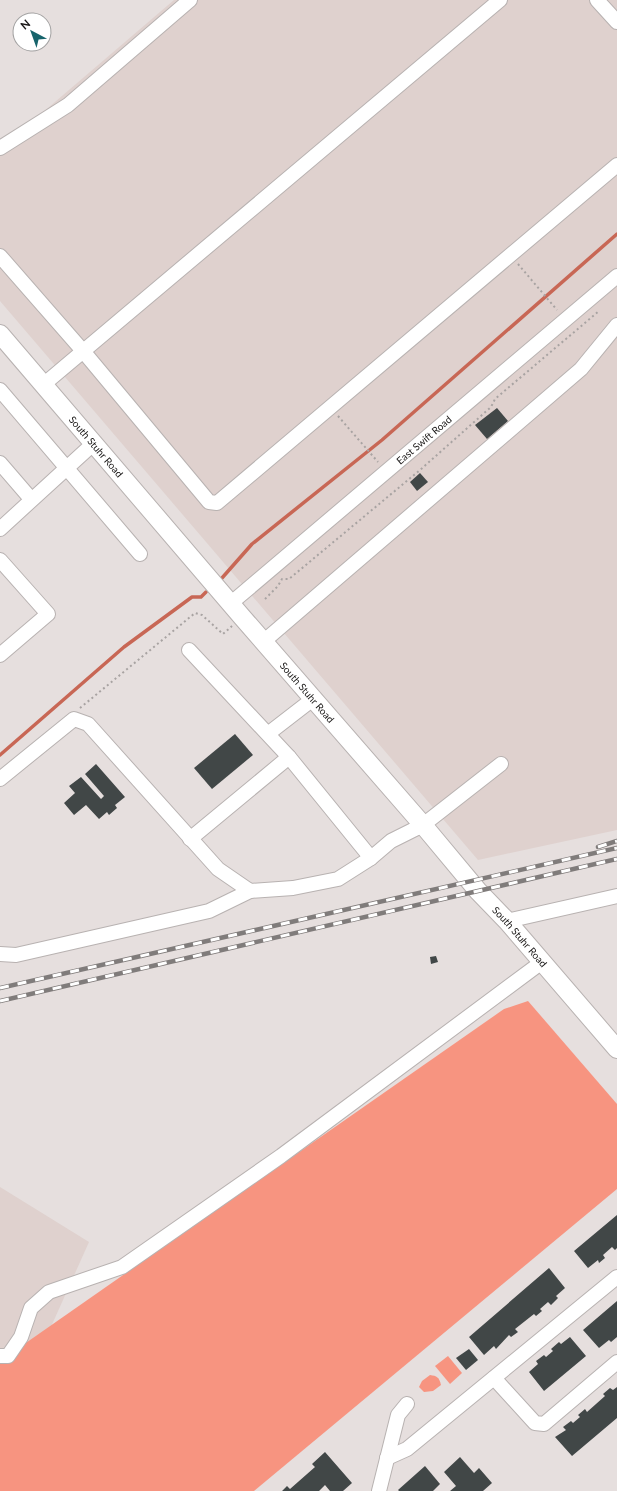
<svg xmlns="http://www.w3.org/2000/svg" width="617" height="1491" viewBox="0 0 617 1491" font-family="Lato,sans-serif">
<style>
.built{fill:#dfd1ce}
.green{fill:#f79480}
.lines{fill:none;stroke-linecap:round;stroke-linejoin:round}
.stream{stroke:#c86755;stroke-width:3.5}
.building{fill:#414747}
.minor-casing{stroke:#b8b2b1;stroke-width:16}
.major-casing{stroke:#b8b2b1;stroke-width:20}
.path{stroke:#a8a3a2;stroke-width:2;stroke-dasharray:2 3;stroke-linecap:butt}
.minor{stroke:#fff;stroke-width:14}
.major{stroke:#fff;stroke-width:18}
.rail-casing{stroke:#807c7b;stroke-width:4.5}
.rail{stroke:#fff;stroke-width:3;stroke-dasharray:9;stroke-linecap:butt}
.labels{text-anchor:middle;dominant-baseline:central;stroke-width:4;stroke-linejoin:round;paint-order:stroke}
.street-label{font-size:10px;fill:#191716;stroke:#fff}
</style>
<rect width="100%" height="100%" fill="#e6dfde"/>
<g class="built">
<polygon points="174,0 617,0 617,830 478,860 0,301 0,149"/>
<polygon points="0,1187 89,1242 24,1387 0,1378"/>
</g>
<g class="green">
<polygon points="528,1001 617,1104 617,1189 254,1491 0,1491 0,1361 504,1009"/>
<polygon points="448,1356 462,1373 450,1384 435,1366"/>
<path d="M 430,1375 C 437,1376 439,1377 441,1385 L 433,1391 L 424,1392 L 419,1387 L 422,1381 Z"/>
</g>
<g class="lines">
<g class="stream">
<polyline points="222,578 252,544 382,440 617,234"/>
<polyline points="0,755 124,647 192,597 201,597 206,592"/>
</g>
</g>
<g class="building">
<polygon points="497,408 508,421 487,439 475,425"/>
<polygon points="420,473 428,482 417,491 410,482"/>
<polygon points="235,734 253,755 212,789 194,768"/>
<polygon points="96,764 125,797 115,805 117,808 109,815 107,812 99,819 86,805 74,815 64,803 75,793 69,786 81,777 101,799 104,796 85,774"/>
<polygon points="436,956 438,962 431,964 430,957"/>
<polygon points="617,1215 617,1248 615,1250 612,1247 603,1255 605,1258 599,1263 598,1260 588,1268 574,1251"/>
<polygon points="549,1268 565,1288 556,1296 558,1298 551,1305 548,1302 540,1309 542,1311 536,1316 534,1314 515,1329 518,1332 511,1337 509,1335 496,1349 494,1346 484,1355 469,1337"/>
<polygon points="617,1301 617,1337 611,1342 609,1340 599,1348 583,1330"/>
<polygon points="570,1337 586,1356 544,1391 529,1372 538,1364 536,1361 544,1355 546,1357 553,1351 551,1349 559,1342 561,1344"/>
<polygon points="469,1349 478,1360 466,1370 456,1358"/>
<polygon points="617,1387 617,1418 572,1456 555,1437 566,1430 563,1427 571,1421 573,1423 580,1417 578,1415 585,1409 587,1412 605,1396 603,1394 610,1388 613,1390"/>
<polygon points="325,1452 352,1483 343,1491 330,1491 325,1485 319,1491 282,1491 287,1486 290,1489 315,1467 312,1464"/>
<polygon points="460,1457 474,1473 479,1468 492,1483 483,1491 450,1491 456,1486 444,1472"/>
<polygon points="425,1466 440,1484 433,1491 399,1491 398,1490"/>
</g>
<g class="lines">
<g class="minor-casing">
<g id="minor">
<polyline points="597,0 617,22"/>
<polyline points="0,148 68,105 190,0"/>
<polyline points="0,256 83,351 209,502 217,503 617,165"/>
<polyline points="43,385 500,0"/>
<polyline points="0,390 140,554"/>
<polyline points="0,463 31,499"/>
<polyline points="0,529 93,444"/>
<polyline points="0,560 48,614 0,655"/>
<path id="s1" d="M 230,604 L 617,276"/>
<polyline points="263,642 581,369 617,325"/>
<polyline points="189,650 289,757 371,858"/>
<polyline points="269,733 313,699"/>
<polyline points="0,779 74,719 88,724 218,869 250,891 293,888 338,879 371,858 391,841 423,825 501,764"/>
<polyline points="190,839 289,757"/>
<polyline points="507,921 617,896"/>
<polyline points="0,954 16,955 209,911 250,891"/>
<polyline points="0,1356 8,1356 21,1337 31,1308 49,1292 122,1267 281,1156 542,962"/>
<polyline points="494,1378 535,1423 544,1424 617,1362"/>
<polyline points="387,1458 407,1449 617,1277"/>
<polyline points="379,1491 398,1415 407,1404"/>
</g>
</g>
<g class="major-casing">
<g id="major">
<path id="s2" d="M 0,334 L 242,617 L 423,825 L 478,891 L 507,921 L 617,1049"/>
</g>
</g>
<g class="path">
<polyline points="518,264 557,310"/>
<polyline points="338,416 378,462"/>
<polyline points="265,599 278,586 282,579 289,579 420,470 491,407 495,399 599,311"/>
<polyline points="80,708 195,613 202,615 223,634 232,626"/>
</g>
<use href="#minor" class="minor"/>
<use href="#major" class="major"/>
<g class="rail-casing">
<g id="rail">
<polyline points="598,847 617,841"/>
<polyline points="0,988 617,848"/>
<polyline points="0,1001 617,859"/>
</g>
</g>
<use href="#rail" class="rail"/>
</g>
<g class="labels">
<g class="street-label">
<text stroke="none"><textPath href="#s1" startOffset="254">East Swift Road</textPath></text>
<text stroke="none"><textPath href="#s2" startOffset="148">South Stuhr Road</textPath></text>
<text stroke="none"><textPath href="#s2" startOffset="472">South Stuhr Road</textPath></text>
<text stroke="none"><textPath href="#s2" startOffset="796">South Stuhr Road</textPath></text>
</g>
</g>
<g transform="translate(32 32) rotate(319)"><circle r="19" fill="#ffffff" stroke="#a3a2a2"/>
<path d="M0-3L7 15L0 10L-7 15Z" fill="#17646c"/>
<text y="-6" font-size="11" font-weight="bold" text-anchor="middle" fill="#191716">N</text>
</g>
</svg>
